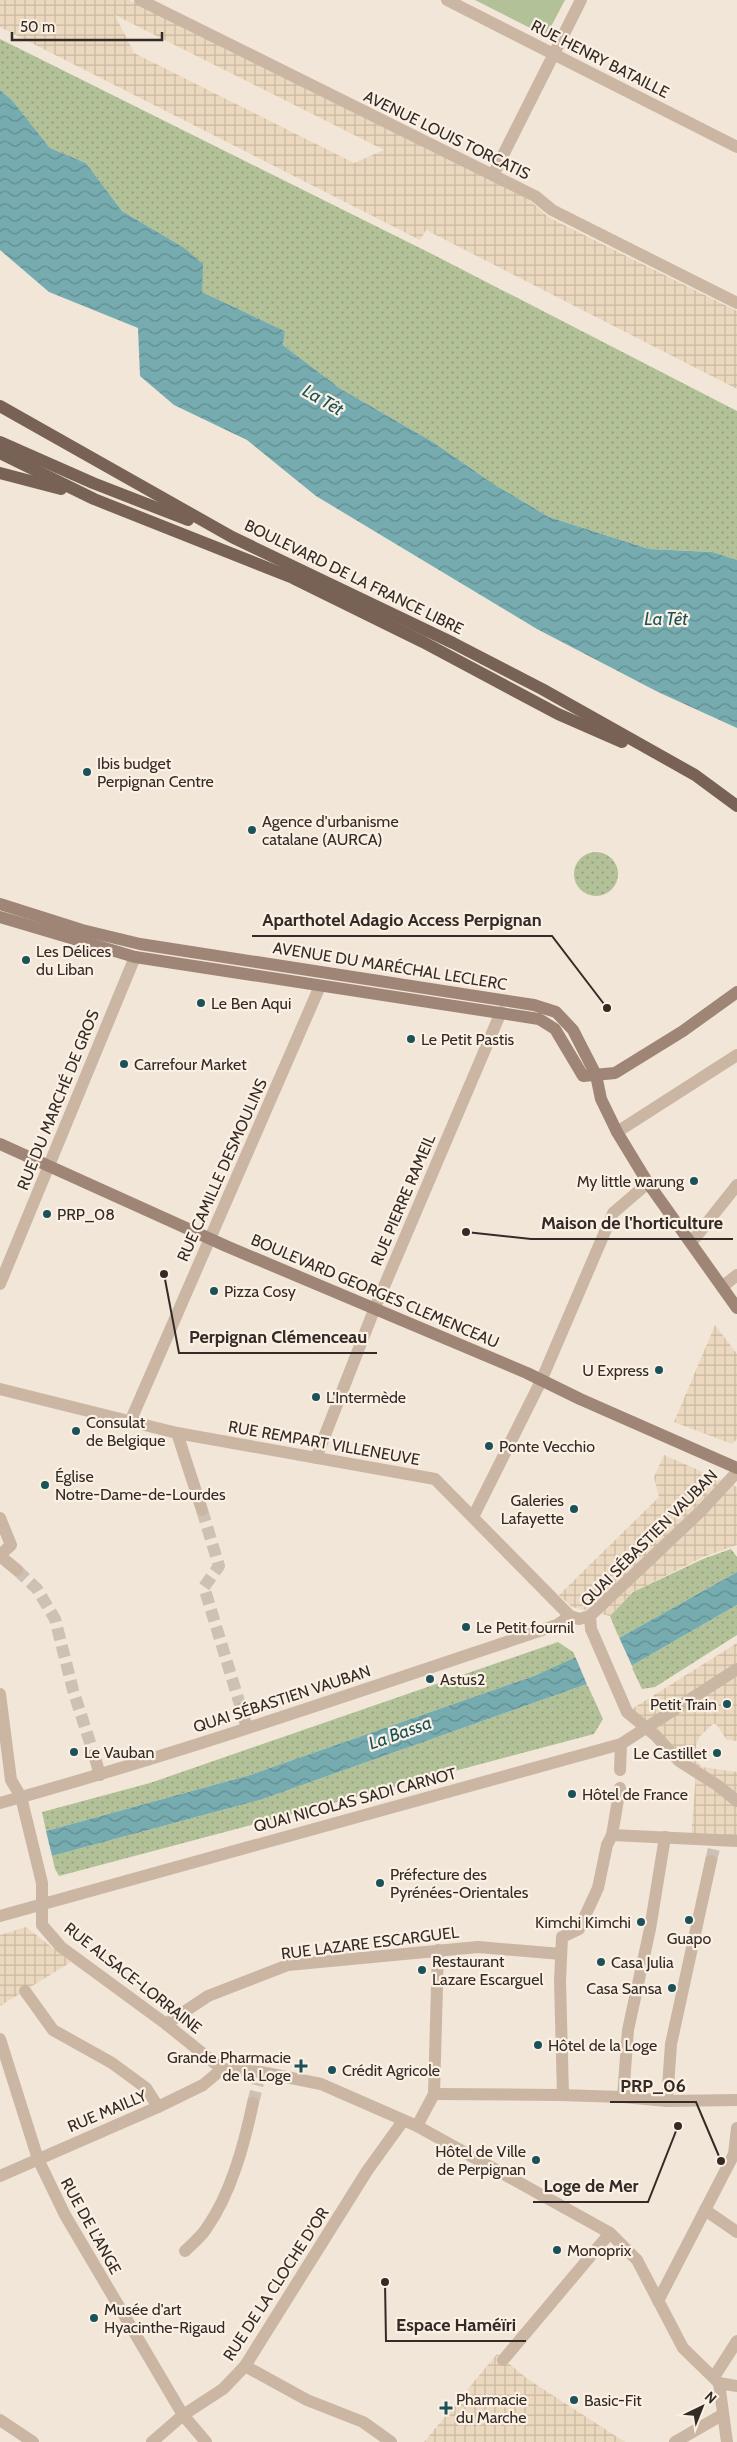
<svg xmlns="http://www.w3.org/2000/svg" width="737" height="2442" viewBox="0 0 737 2442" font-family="Cabin,sans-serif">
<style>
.grass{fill:url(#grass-dots)}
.park{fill:#b2c197}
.plaza{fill:url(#plaza-grid);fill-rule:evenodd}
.water{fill:url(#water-waves)}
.pier{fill:#f2e6d8}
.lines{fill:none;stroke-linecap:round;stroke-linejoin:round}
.street-tunnel{stroke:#ccc1b4;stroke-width:12;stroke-dasharray:12 6;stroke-linecap:butt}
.street{stroke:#cab6a3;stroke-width:12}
.secondary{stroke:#9e8575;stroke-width:12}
.primary{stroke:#786256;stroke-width:12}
.poi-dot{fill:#1a5258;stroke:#faf0e4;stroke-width:2}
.labels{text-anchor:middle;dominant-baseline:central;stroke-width:4.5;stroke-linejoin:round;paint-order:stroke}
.street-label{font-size:16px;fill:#352b26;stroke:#faf0e4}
.poi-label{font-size:16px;fill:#352b26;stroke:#faf0e4;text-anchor:start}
.water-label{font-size:18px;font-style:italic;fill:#1a5258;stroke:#faf0e4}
.leader{fill:none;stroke:#352b26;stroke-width:2}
.callout-dot{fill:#352b26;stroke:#faf0e4;stroke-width:2}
.callout-label{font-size:18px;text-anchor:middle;font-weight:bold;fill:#352b26;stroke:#faf0e4;stroke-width:4.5;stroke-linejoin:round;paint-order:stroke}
</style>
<defs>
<pattern id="grass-dots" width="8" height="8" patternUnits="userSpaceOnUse" patternTransform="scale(1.25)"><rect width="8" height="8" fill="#b2c197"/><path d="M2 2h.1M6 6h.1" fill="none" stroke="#929d7b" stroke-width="1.8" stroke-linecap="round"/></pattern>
<pattern id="plaza-grid" width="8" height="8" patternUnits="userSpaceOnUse" patternTransform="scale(1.25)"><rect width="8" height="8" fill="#ebd8be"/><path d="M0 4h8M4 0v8" fill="none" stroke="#cabaa3"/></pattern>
<pattern id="water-waves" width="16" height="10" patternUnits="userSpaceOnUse" patternTransform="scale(1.25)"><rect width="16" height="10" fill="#76acb0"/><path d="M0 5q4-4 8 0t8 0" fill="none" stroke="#628c8f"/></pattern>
</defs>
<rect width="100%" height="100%" fill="#f2e6d8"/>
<g class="grass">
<polygon points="0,39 434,255 737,411 737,560 713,552 649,549 549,517 492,483 433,442 341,389 283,345 285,331 202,292 183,247 122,211 86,163 50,148 12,100 0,90"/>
<circle cx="596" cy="874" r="22"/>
<polygon points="731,1549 737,1557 737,1572 619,1638 610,1616 633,1592 703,1559"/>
<polygon points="737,1605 737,1635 655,1687 642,1689 631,1666"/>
<polygon points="558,1642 573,1652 576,1658 534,1676 250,1775 46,1831 42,1812 150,1783"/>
<polygon points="587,1684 603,1719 594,1734 59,1876 55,1869 52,1856 260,1800"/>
</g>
<polygon class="park" points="475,0 565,0 546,36"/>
<g class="plaza">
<path d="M 0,0 L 129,0 L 526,197 L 548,217 L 737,311 L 737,389 L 426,230 L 420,240 L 0,27 ZM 115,15 L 384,150 L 354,163 L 134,53 Z"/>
<polygon points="715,1325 737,1354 737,1439 732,1444 674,1422"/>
<polygon points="664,1455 737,1487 737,1545 703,1557 633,1592 610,1616 572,1607 559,1595 659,1497 654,1477"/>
<polygon points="737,1643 737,1741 727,1740 716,1724 713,1724 700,1736 696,1745 697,1762 702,1767 737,1772 737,1841 691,1838 696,1773 627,1712"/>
<polygon points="26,1927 71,1962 0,2006 0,1935"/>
<polygon points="497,2354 529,2380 625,2442 424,2442"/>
</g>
<g class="water">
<polygon points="0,90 12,100 50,148 86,163 122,211 183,247 203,264 202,292 285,331 283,345 341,389 433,442 492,483 549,517 649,549 713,552 737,560 737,728 658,692 537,629 316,496 247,440 174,405 140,376 138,328 49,292 0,250"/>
<polygon points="737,1572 737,1605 631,1666 587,1684 260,1800 52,1856 46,1831 250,1775 534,1676 619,1638"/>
</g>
<polygon class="pier" points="618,1635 633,1668 588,1687 575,1656"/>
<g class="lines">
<g class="street-tunnel">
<polyline points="202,1510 219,1566 204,1587 241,1708"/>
<polyline points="17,1570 37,1589 55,1619 73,1690 95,1758"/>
<polyline points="711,1861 714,1848"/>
<polyline points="253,2103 258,2083"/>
</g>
<g class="street">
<polyline points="140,0 535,196 552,210 737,303"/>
<polyline points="447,0 737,147"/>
<polyline points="493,175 581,0"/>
<polyline points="617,1132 737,1055"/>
<polyline points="691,1243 737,1185"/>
<polyline points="0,1284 135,957"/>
<polyline points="722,1287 737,1275"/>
<polyline points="0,1389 177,1433 435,1479 570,1616 579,1619 590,1616"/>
<polyline points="130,1422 320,986"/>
<polyline points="177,1433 202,1510"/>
<polyline points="316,1458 374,1310 501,1012"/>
<polyline points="737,1472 701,1511 590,1616 591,1629 627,1712 655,1735 679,1761 717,1785 737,1801"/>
<polyline points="473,1517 541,1381 613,1213 648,1183"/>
<polyline points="0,1518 11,1545 0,1555"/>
<polyline points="0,1556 17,1570"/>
<polyline points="0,1694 11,1780 21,1797 42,1883 42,1925 61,1947 166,2024 222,2069"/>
<polyline points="241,1708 247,1728"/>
<polyline points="95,1758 100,1775"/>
<polyline points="620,1770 621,1744"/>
<path d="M 0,1803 C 188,1751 372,1687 557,1625 L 570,1616"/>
<polyline points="612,1835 737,1841"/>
<polyline points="0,1916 621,1744 737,1669"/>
<polyline points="25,1991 53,2030 112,2063 146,2088 158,2107"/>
<polyline points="166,2024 208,1996 288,1965 478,1947 561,1954"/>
<polyline points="0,2039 38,2159 65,2215 183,2415 206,2442"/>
<polyline points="222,2069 261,2072 321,2084 417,2126 610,2233 637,2260 683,2348 719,2383 737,2386"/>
<polyline points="434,2094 559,2095 623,2097 667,2101 737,2100"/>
<polyline points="563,2095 560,1981 562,1937 579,1929 598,1888 607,1845 612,1835 620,1788"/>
<polyline points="623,2097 628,2030 650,1929 665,1837"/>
<polyline points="667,2101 671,2044 711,1861"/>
<polyline points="417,2126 434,2094 438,1950"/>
<polyline points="0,2176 158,2107 203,2085 222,2069"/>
<polyline points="705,2210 737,2232"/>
<path d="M 185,2251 C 192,2244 201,2237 206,2229 C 231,2194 244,2145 253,2103"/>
<polyline points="658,2301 734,2154 737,2128"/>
<polyline points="503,2360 610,2233"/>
<polyline points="245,2366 307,2400 363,2422 391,2442"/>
<polyline points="714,2377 737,2341"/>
<polyline points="719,2383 727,2442"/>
<polyline points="0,2420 33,2442"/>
<polyline points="152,2442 183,2415 223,2389 245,2366 367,2171 403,2121"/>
<polyline points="675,2442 722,2415"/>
</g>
<g class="secondary">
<polyline points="0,904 82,930 140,944 534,1005 556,1012 573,1030 596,1075 601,1099 617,1132 648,1183 737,1308"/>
<polyline points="0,917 135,957 539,1019 555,1029 583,1076 615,1073 683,1031 737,992"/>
<polyline points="0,1144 226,1246 527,1373 580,1399 737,1468"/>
</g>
<g class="primary">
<polyline points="0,406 232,537 453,643 542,689 695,775 737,806"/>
<polyline points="0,442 93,483 188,520"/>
<polyline points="0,453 94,499 293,578 423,642 558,714 622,742"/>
<polyline points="0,473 61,489"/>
</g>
</g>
<g class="poi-dot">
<circle cx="87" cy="772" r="5"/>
<circle cx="252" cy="830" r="5"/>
<circle cx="26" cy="960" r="5"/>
<circle cx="201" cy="1003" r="5"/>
<circle cx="411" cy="1039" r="5"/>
<circle cx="124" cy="1064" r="5"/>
<circle cx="694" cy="1181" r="5"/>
<circle cx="47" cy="1214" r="5"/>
<circle cx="214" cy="1291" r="5"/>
<circle cx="659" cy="1370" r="5"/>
<circle cx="316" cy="1397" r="5"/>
<circle cx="76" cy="1431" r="5"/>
<circle cx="489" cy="1446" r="5"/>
<circle cx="45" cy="1485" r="5"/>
<circle cx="574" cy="1509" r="5"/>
<circle cx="466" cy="1627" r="5"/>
<circle cx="430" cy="1679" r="5"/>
<circle cx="727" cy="1704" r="5"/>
<circle cx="74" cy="1752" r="5"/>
<circle cx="717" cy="1753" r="5"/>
<circle cx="572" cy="1794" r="5"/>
<circle cx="380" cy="1883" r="5"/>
<circle cx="689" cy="1920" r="5"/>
<circle cx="641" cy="1922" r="5"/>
<circle cx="601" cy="1962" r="5"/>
<circle cx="422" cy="1970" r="5"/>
<circle cx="672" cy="1988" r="5"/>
<circle cx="538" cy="2045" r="5"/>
<path d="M298.5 2058.5h5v5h5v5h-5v5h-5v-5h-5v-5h5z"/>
<circle cx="332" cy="2070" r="5"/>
<circle cx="536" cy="2160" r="5"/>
<circle cx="557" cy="2250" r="5"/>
<circle cx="94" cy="2318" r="5"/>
<circle cx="574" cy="2400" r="5"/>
<path d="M443.5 2400.5h5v5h5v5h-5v5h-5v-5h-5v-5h5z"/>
</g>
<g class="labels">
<g class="street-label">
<text transform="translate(600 59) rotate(27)">RUE HENRY BATAILLE</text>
<text transform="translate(447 135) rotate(26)">AVENUE LOUIS TORCATIS</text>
<text transform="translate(354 577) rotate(26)">BOULEVARD DE LA FRANCE LIBRE</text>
<text transform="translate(390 966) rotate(9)">AVENUE DU MARÉCHAL LECLERC</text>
<text transform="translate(58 1100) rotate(-68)">RUE DU MARCHÉ DE GROS</text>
<text transform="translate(222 1170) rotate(-66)">RUE CAMILLE DESMOULINS</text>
<text transform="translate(403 1200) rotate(-67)">RUE PIERRE RAMEIL</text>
<text transform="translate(375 1291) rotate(23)">BOULEVARD GEORGES CLEMENCEAU</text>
<text transform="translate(324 1443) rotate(10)">RUE REMPART VILLENEUVE</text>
<text transform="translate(649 1538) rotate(-45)">QUAI SÉBASTIEN VAUBAN</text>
<text transform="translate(282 1699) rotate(-18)">QUAI SÉBASTIEN VAUBAN</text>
<text transform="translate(355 1800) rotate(-15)">QUAI NICOLAS SADI CARNOT</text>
<text transform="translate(370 1943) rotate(-7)">RUE LAZARE ESCARGUEL</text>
<text transform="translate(133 1978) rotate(38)">RUE ALSACE-LORRAINE</text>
<text transform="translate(107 2111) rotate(-23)">RUE MAILLY</text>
<text transform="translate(91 2226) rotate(61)">RUE DE L'ANGE</text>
<text transform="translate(276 2284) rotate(-57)">RUE DE LA CLOCHE D'OR</text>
</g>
<g class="poi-label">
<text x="97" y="763">Ibis budget<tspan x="97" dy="18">Perpignan Centre</tspan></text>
<text x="262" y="821">Agence d'urbanisme<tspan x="262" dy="18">catalane (AURCA)</tspan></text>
<text x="36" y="951">Les Délices<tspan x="36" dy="18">du Liban</tspan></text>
<text x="211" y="1003">Le Ben Aqui</text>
<text x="421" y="1039">Le Petit Pastis</text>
<text x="134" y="1064">Carrefour Market</text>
<text x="684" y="1181" text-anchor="end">My little warung</text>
<text x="57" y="1214">PRP_08</text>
<text x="224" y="1291">Pizza Cosy</text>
<text x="649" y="1370" text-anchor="end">U Express</text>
<text x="326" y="1397">L'Intermède</text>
<text x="86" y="1422">Consulat<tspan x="86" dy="18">de Belgique</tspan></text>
<text x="499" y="1446">Ponte Vecchio</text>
<text x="55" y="1476">Église<tspan x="55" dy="18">Notre-Dame-de-Lourdes</tspan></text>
<text x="564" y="1500" text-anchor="end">Galeries<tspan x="564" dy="18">Lafayette</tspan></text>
<text x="476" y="1627">Le Petit fournil</text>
<text x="440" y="1679">Astus2</text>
<text x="717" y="1704" text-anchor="end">Petit Train</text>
<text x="84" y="1752">Le Vauban</text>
<text x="707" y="1753" text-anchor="end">Le Castillet</text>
<text x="582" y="1794">Hôtel de France</text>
<text x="390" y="1874">Préfecture des<tspan x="390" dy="18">Pyrénées-Orientales</tspan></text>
<text x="631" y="1922" text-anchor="end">Kimchi Kimchi</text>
<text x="689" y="1938" text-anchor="middle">Guapo</text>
<text x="432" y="1961">Restaurant<tspan x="432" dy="18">Lazare Escarguel</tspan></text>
<text x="611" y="1962">Casa Julia</text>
<text x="662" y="1988" text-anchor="end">Casa Sansa</text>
<text x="548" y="2045">Hôtel de la Loge</text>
<text x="291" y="2057" text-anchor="end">Grande Pharmacie<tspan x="291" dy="18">de la Loge</tspan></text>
<text x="342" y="2070">Crédit Agricole</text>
<text x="526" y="2151" text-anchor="end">Hôtel de Ville<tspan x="526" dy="18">de Perpignan</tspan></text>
<text x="567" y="2250">Monoprix</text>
<text x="104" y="2309">Musée d'art<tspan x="104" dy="18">Hyacinthe-Rigaud</tspan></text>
<text x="456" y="2399">Pharmacie<tspan x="456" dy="18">du Marche</tspan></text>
<text x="584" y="2400">Basic-Fit</text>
</g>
<g class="water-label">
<text transform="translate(323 400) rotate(30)">La Têt</text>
<text x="666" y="619">La Têt</text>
<text transform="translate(400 1733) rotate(-20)">La Bassa</text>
</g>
</g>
<path class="leader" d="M607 1008L552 936H252M466 1232L531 1239H733M164 1274L179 1353H377M721 2161L696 2102H610M678 2126L648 2202H533M385 2282L386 2341H526"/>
<g class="callout-dot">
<circle cx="607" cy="1008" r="5"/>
<circle cx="466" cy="1232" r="5"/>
<circle cx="164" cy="1274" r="5"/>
<circle cx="721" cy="2161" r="5"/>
<circle cx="678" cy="2126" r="5"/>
<circle cx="385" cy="2282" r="5"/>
</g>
<g class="callout-label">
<text x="402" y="926">Aparthotel Adagio Access Perpignan</text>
<text x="632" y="1229">Maison de l'horticulture</text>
<text x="278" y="1343">Perpignan Clémenceau</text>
<text x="653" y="2092">PRP_06</text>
<text x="591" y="2192">Loge de Mer</text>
<text x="456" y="2331">Espace Haméïri</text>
</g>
<g transform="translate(702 2407) rotate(43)" stroke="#faf0e4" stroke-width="4" paint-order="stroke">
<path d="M0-4L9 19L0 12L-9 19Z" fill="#352b26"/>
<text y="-8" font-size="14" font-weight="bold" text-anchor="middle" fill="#352b26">N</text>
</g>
<path d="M12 32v8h150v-8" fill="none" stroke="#352b26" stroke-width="2.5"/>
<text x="20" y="32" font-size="15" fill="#352b26" stroke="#faf0e4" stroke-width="4" paint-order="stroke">50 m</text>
</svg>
